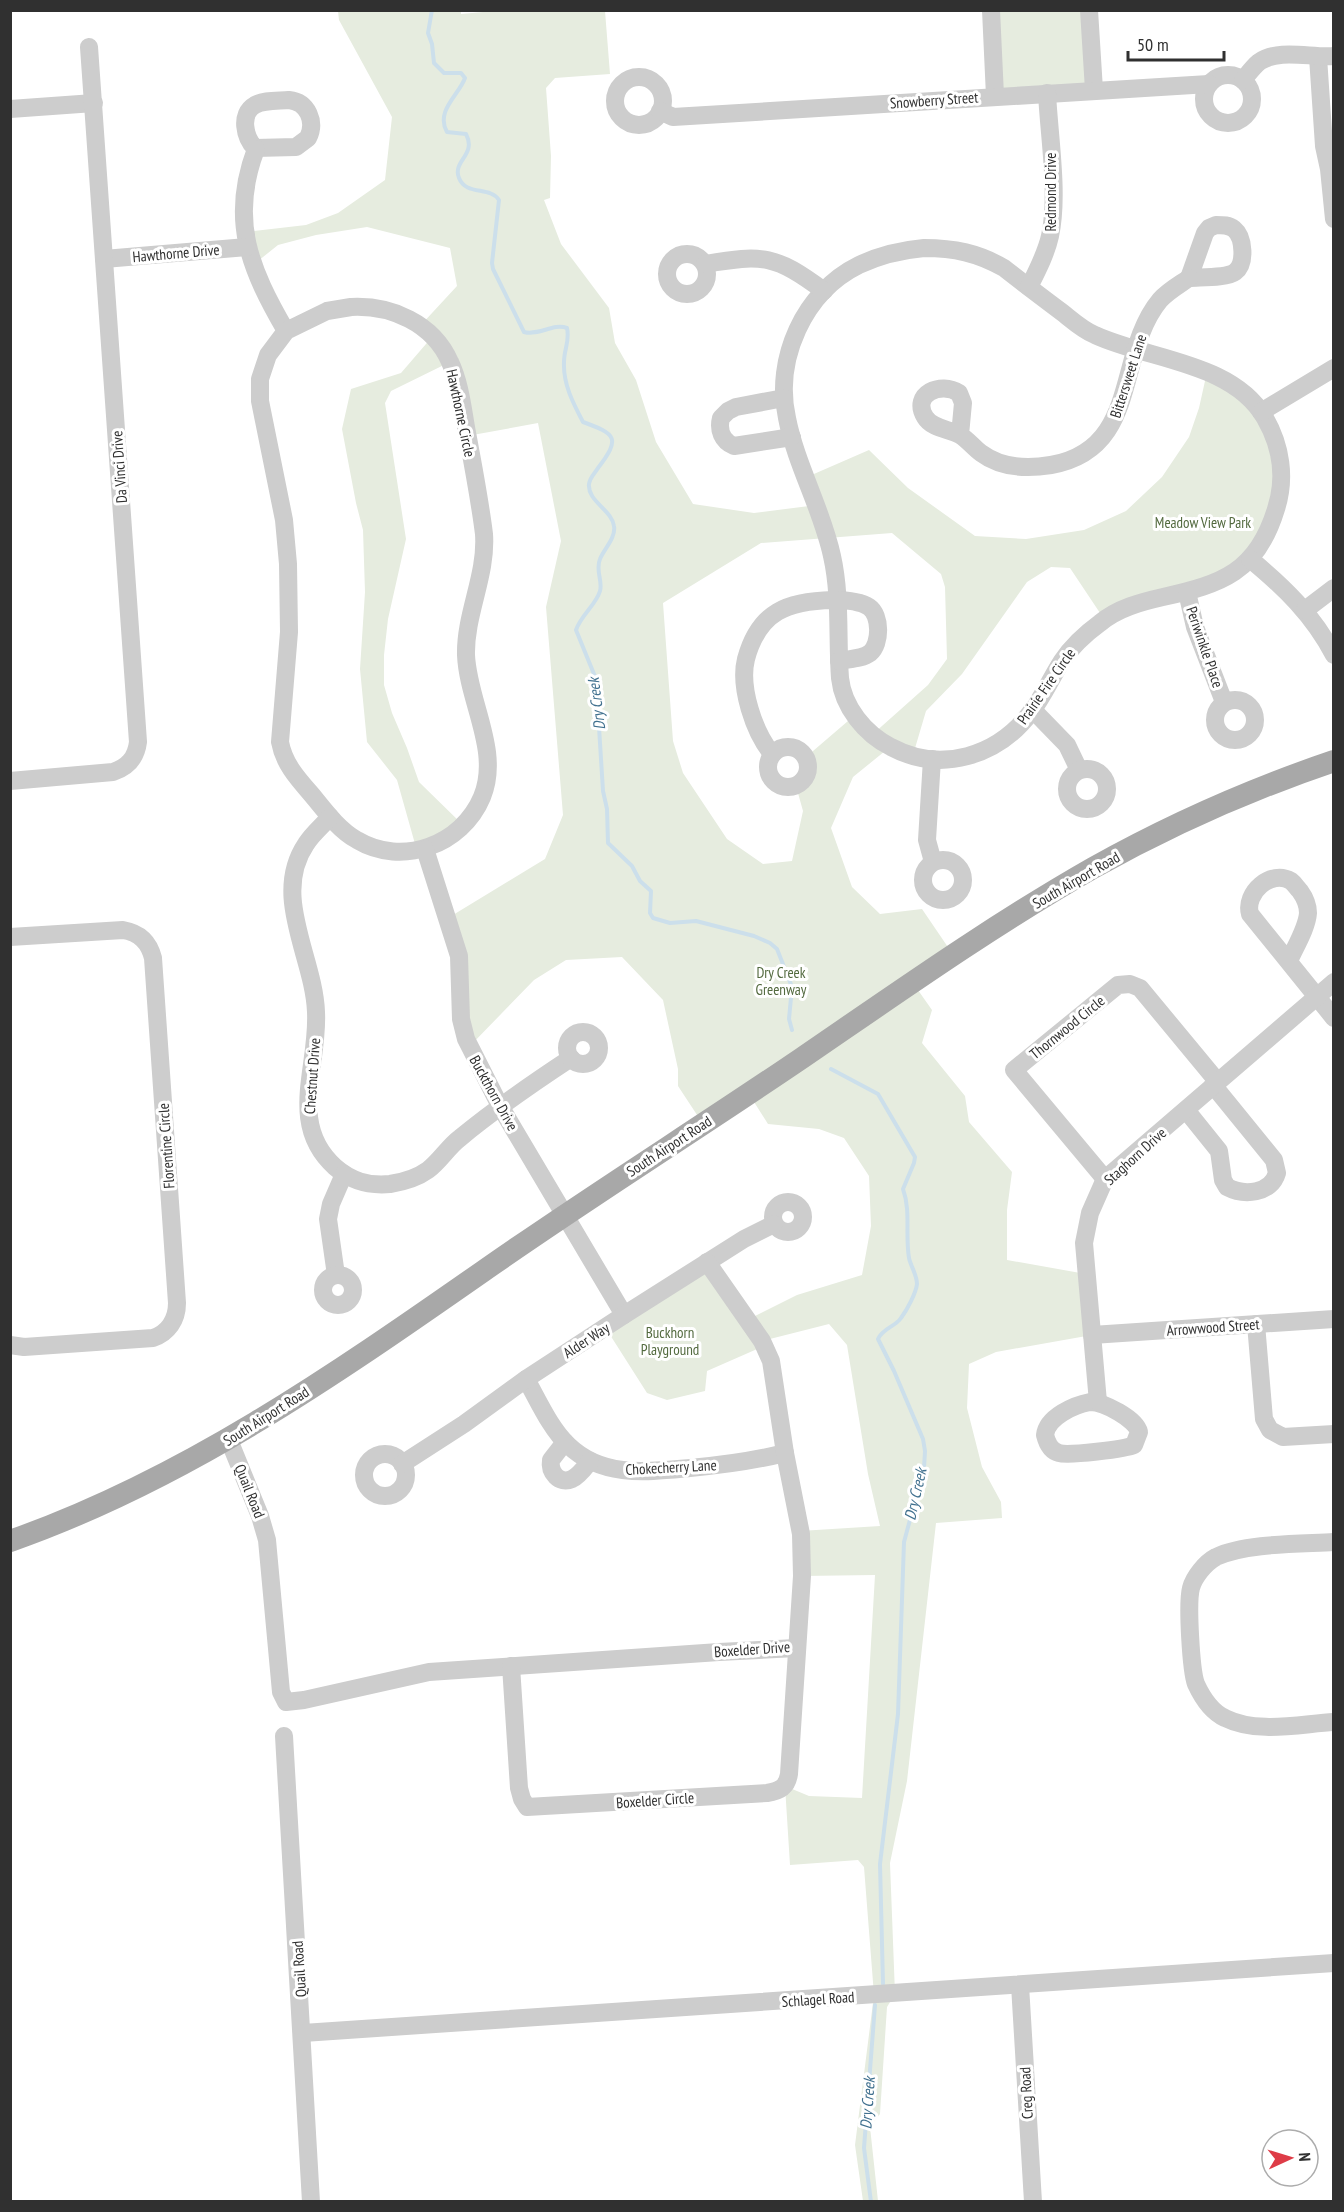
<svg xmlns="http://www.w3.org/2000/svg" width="1344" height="2212" viewBox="0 0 1344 2212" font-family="'PT Sans Narrow',sans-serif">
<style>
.green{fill:#e6ecdf;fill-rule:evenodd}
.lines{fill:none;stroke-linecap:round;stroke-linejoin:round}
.stream{stroke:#ccdfeb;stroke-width:4}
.minor{stroke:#cdcdcd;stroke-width:18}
.major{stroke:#a8a8a8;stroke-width:22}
.labels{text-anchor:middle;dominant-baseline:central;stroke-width:6;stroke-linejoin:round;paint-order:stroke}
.street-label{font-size:15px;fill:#303030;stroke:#fff}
.park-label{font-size:15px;fill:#536a3f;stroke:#fff}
.water-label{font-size:16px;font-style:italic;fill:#41718f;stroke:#fff}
</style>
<rect width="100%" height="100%" fill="#fff"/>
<g class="green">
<path d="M 505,10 L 605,11 L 610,74 L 555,78 L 546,88 L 551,156 L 550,198 L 544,200 L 561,244 L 609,308 L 615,343 L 636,380 L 656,442 L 693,504 L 754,513 L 817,505 L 807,477 L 869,450 L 908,488 L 975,536 L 1026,539 L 1084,530 L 1126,511 L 1162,477 L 1189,437 L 1199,408 L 1207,372 L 1261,412 L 1281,483 L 1250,559 L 1104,619 L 1070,568 L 1051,567 L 1027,582 L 962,674 L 926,711 L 913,755 L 890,747 L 853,777 L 831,828 L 852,887 L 880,914 L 922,909 L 954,956 L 913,983 L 932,1010 L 922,1043 L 965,1096 L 969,1122 L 1012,1172 L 1007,1210 L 1007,1260 L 1086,1274 L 1092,1335 L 996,1352 L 969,1364 L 967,1408 L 982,1467 L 1001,1502 L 1002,1518 L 936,1523 L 907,1781 L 890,1863 L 895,1994 L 887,2007 L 880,2114 L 870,2127 L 878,2201 L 863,2201 L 855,2145 L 874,1995 L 864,1867 L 858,1860 L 790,1865 L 785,1786 L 809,1796 L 862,1798 L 875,1575 L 802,1576 L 800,1531 L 880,1526 L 868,1474 L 847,1345 L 829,1324 L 762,1341 L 764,1346 L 707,1371 L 705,1391 L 667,1400 L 647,1393 L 605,1327 L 707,1262 L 747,1320 L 797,1295 L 862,1275 L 871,1226 L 869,1176 L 844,1138 L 819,1129 L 768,1124 L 749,1094 L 703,1124 L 678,1086 L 678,1069 L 663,1000 L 622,957 L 566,960 L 534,980 L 469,1047 L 448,918 L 545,859 L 563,815 L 546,607 L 561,541 L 538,423 L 467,436 L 450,362 L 391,391 L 385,403 L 406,539 L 388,619 L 384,655 L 384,685 L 392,713 L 407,748 L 419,782 L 463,825 L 417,851 L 397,780 L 367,742 L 360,669 L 365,592 L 363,530 L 356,503 L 342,429 L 351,389 L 401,373 L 432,337 L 420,326 L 457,286 L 450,248 L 367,227 L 316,235 L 278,245 L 253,265 L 245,232 L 306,225 L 338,213 L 385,180 L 392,117 L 339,20 L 338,11 L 461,11 L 461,14 ZM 892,533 L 941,574 L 945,587 L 947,659 L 928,685 L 873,734 L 855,715 L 806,757 C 811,769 808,779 796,786 L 803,811 L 792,861 L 763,864 L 727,839 L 683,773 L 673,741 L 663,603 L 761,543 Z"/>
<polygon points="991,11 1089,11 1094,90 995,96"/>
</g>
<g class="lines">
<g class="stream">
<path d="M 432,10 L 428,33 L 432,44 L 434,63 L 444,73 L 461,73 L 465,78 C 459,95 435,111 447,132 L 466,134 C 477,155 452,161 459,178 C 466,196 490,186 499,200 L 492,263 L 493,269 L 524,332 C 539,336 553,323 567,328 C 570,341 564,349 564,362 C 563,384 573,403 583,422 C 616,434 621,438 598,468 C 595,473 590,477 589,484 C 587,501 612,510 614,526 C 616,538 604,549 600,559 C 595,570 603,581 600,591 C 596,605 581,615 576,630 L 596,679 L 603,791 L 607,809 L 608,843 L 632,866 L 640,881 L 651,891 L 650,913 L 653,918 L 670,923 L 696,921 L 754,936 L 770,943 L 777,949 L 792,987 L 789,1019 L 792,1030"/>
<path d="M 831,1069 L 878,1094 L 915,1157 L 914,1163 L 903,1189 C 911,1211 905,1235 909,1258 C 911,1267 917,1275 917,1284 C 916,1293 907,1310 901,1318 C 895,1327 883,1328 878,1339 L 894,1371 L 923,1439 L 925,1451 L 924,1468 L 904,1542 L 898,1714 L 880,1864 L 883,1984"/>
<polyline points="871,2202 864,2148 875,2005"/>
</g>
<g class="minor">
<polyline points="991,10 995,96"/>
<polyline points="1089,10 1094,90"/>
<polyline points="1318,57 1324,146 1329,169 1334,219"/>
<circle cx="1228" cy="99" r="24"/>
<circle cx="639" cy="101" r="24"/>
<path d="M 1243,80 C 1248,74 1253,67 1259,62 C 1279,48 1311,58 1334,56"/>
<path d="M 289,100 C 308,102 316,122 308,138 L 296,147 L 255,148 C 245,138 239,114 255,105 C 263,100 279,101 289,100 Z"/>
<polyline points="10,109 94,103"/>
<polyline points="660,111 673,117 1209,84"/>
<path d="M 256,149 C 229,220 250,269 286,331"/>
<path d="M 1216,225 C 1223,225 1229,225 1234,229 C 1244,237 1246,264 1235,272 C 1227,278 1200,277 1189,278 L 1205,233 L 1209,228 Z"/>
<path d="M 924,248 C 954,248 978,253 1004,268 C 1023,283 1043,298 1063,313 C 1073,321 1083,330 1095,335 C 1149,360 1233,362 1265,418 C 1281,446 1286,478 1276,509 C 1257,572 1222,584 1163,597 C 1141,602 1118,608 1100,623 C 1085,634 1072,646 1062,661 C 1051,678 1043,697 1031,712 C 998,756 941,774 891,747 C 865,734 843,707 840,678 C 837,638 841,596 832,556 C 822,509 796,465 787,418 C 774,359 804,292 859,265 C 880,255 902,250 924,248 Z"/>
<circle cx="687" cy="274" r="20"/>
<polyline points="104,259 247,247"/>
<path d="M 705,264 C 764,254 775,255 824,291"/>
<path d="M 1029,287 C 1037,271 1046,254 1050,236 C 1059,195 1049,136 1047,93"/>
<path d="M 351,307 C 391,305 433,323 450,362 C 461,385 463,413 468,438 C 474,470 480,502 484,534 C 487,575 465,614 466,655 C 468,702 501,751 482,797 C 462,845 402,867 357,840 C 339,830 325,811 312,795 C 298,779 284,764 280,742 L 289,632 L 288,564 L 284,520 L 260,401 L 260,379 L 268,355 L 286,331 L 327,311 Z"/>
<path d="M 784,398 L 736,407 L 728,411 L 721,418 C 718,430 722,441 734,446 L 792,437"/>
<polyline points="1261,412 1334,368"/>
<path d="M 960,435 L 963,403 L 959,393 C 941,381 911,394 925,417 C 932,429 950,429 960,435 C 968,440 974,448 981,453 C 1001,468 1027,469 1051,465 C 1141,449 1115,354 1160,300 C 1168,291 1179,285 1189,278"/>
<path d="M 1250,559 C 1284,587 1313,615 1334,655"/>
<polyline points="1187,592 1195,627 1224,702"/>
<polyline points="1305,610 1334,588"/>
<circle cx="1235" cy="720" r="20"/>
<polyline points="1033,710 1067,745 1079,770"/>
<circle cx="788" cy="767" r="20"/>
<path d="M 772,754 C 754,732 739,687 746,659 C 759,611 788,601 833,600 C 843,600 860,601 869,607 C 881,615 881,644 870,653 C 862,659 848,659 839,661"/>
<polyline points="932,759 927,840 933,862"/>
<circle cx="1087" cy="789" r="20"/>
<path d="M 10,781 L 113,772 C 128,767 136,758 138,742 L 89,47"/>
<path d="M 330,817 C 322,826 312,834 306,844 C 271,896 314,957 316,1012 C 319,1067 287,1124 335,1167 C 351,1181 368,1186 390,1184 C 403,1182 417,1178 428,1170 C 440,1161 448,1147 460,1138 C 495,1109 533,1083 571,1058"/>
<polyline points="425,849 459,956 461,1019 466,1039 500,1106 624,1315"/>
<circle cx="943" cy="880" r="20"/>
<path d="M 10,937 L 123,930 C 140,933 149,942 153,958 L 177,1303 C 177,1320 168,1333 153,1338 L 24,1347 L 10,1345"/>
<path d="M 1289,961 C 1295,947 1307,928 1308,913 C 1308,904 1305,898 1300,891 C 1297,888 1295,884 1291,881 C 1271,869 1244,893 1250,914 L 1334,1018"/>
<circle cx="583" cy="1048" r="16"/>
<path d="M 1186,1110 L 1219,1151 L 1223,1180 L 1227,1187 C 1244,1196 1271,1194 1277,1173 L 1274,1160 L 1213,1085"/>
<polyline points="1105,1179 1014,1070 1118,985 1130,984 1140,988 1217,1081"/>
<circle cx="788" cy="1217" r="15"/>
<polyline points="336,1275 328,1219 331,1204 344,1174"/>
<circle cx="338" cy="1290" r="15"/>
<polyline points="1256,1324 1264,1419 1270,1430 1283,1437 1334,1434"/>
<polyline points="1092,1335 1334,1319"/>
<path d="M 526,1379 C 538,1400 550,1428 568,1445 C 602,1478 647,1472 690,1468 C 723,1465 753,1461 785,1453"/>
<path d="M 1090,1402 C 1104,1402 1136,1419 1139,1432 L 1134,1445 C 1126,1449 1068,1456 1059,1453 C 1051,1451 1047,1443 1045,1435 C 1047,1417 1074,1405 1090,1402 Z"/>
<polyline points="1098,1402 1084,1243 1090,1213 1105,1179 1334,982"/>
<polyline points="229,1440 260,1516 267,1540 281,1692 286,1702 304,1700 429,1672 719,1652 796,1648"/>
<path d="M 565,1442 L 551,1460 C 549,1472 559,1485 572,1479 C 580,1475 585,1467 590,1461"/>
<circle cx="385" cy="1475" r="21"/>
<polyline points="402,1464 464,1424 526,1379 624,1315 744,1239 774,1224"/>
<path d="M 1334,1542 C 1301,1544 1245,1543 1216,1557 C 1205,1563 1194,1577 1191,1588 C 1187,1603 1191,1671 1196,1684 C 1202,1697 1212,1712 1225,1718 C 1257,1734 1299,1724 1334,1722"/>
<path d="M 511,1666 L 519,1788 L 522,1799 L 527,1807 L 767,1793 C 780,1791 787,1787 789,1774 L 802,1576 L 801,1534 L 785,1453 L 771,1361 L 762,1341 L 707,1262"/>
<polyline points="284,1736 311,2202"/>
<polyline points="1020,1985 1033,2202"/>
<polyline points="303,2033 1334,1963"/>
</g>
<path class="major" d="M 10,1541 C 187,1479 340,1371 492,1265 C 594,1194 699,1128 802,1058 C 897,993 993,925 1093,868 C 1170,825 1251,789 1334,761"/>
</g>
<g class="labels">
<g class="street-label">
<text transform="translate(934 100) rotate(-4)">Snowberry Street</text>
<text transform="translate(1050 192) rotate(-90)">Redmond Drive</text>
<text transform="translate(176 253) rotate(-5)">Hawthorne Drive</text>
<text transform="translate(1128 376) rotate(-72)">Bittersweet Lane</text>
<text transform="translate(461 413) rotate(78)">Hawthorne Circle</text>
<text transform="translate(119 467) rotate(-94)">Da Vinci Drive</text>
<text transform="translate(1205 647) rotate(71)">Periwinkle Place</text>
<text transform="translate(1046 686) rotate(-55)">Prairie Fire Circle</text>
<text transform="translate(1076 880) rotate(-30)">South Airport Road</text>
<text transform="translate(1067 1027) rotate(-39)">Thornwood Circle</text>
<text transform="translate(312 1076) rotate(-86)">Chestnut Drive</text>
<text transform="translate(494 1093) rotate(61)">Buckthorn Drive</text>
<text transform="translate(166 1146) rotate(-94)">Florentine Circle</text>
<text transform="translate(669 1146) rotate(-33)">South Airport Road</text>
<text transform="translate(1135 1156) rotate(-42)">Staghorn Drive</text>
<text transform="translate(1213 1327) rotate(-4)">Arrowwood Street</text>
<text transform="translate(586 1340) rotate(-33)">Alder Way</text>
<text transform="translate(266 1416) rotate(-32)">South Airport Road</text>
<text transform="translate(671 1467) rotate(-3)">Chokecherry Lane</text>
<text transform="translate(250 1491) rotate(68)">Quail Road</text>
<text transform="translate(752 1649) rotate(-4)">Boxelder Drive</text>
<text transform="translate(655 1800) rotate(-4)">Boxelder Circle</text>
<text transform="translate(299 1969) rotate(-94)">Quail Road</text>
<text transform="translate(818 1999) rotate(-4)">Schlagel Road</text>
<text transform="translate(1026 2093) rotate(-93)">Creg Road</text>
</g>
<g class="park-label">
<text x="1203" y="522">Meadow View Park</text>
<text x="781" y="972">Dry Creek<tspan x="781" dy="17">Greenway</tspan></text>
<text x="670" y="1332">Buckhorn<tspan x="670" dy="17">Playground</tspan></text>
</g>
<g class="water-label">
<text transform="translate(596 704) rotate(-97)">Dry Creek</text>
<text transform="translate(915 1494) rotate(-77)">Dry Creek</text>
<text transform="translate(867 2103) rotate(-86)">Dry Creek</text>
</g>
</g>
<rect width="1344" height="2212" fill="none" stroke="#303030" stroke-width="24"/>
<g transform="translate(1290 2158) rotate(86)"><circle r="28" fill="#ffffff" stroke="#acacac" stroke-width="1.5"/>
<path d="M0-4.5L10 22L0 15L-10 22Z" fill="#de3c47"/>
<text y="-9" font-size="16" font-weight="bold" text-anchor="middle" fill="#303030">N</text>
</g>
<path d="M1128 51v9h96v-9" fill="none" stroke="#303030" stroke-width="3"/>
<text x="1137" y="51" font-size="18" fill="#303030" stroke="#ffffff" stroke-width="4.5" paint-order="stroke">50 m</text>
</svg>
